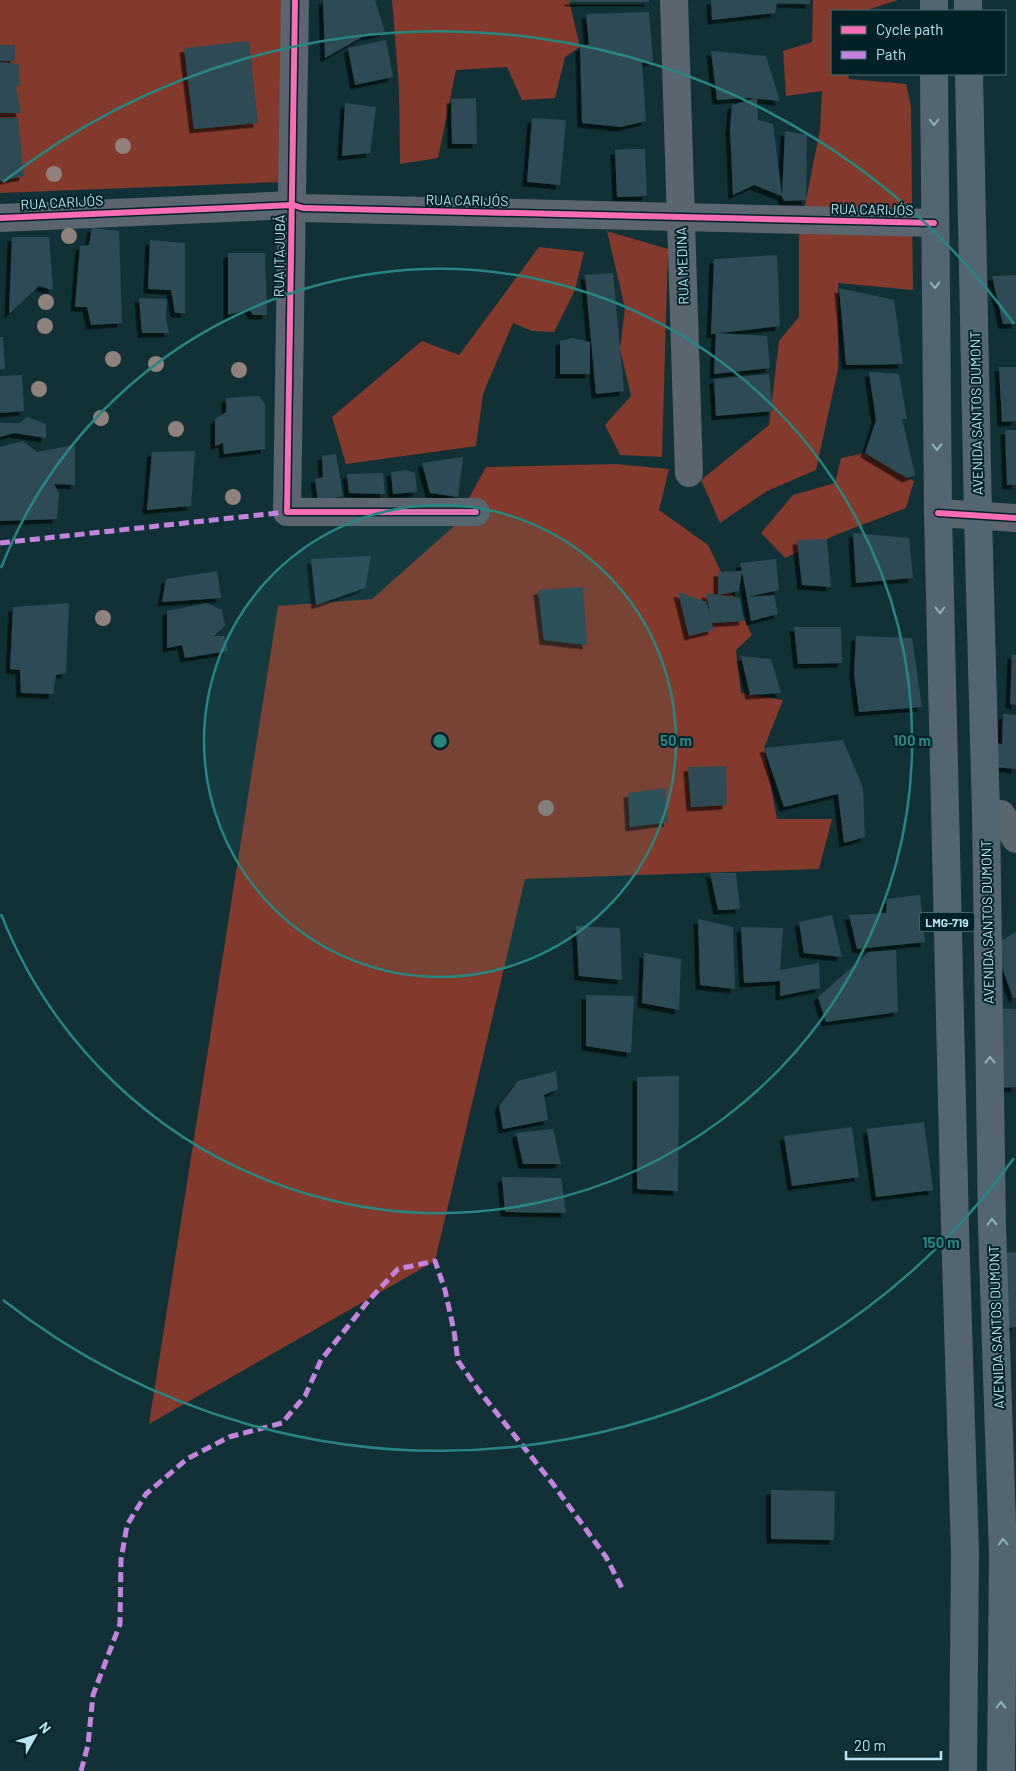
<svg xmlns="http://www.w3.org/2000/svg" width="1016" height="1771" viewBox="0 0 1016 1771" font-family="Barlow,sans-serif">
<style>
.forest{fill:#83392b}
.building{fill:#2d4b55;filter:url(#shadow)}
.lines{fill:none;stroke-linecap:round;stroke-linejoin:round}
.street{stroke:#5a6570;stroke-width:28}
.primary{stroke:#536571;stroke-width:28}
.quiet{stroke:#c483df;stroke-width:5;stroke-dasharray:10 5;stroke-linecap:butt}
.cycleway-casing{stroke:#022127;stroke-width:9}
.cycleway{stroke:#f96db3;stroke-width:6}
.tree{fill:#90817d}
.oneway{stroke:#90b1bb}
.ring{fill:none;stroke:#288681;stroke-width:2.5}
.labels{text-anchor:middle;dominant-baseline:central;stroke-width:4;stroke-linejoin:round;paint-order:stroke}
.shield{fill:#022127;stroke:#81aab2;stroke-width:1}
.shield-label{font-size:12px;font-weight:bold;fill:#b8e4ed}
.street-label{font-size:14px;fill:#b8e4ed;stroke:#022127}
.centre{fill:#288681;stroke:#022127;stroke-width:2.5}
.ring-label{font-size:15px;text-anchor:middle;font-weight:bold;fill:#288681;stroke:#022127;stroke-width:4;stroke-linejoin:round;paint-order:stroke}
</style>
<defs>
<filter id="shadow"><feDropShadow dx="-4.5" dy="4.5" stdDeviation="0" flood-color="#0009"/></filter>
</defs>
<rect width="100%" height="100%" fill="#113137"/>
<g class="forest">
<polygon points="0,0 285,0 280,182 0,193"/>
<polygon points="392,0 569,0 580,47 565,57 555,98 522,100 507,67 456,70 438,158 400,164 399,88"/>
<polygon points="813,0 898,0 864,11 832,11 832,74 848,74 849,79 906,84 911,107 913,290 838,283 838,369 816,470 767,491 720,523 701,480 769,425 779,341 799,317 799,235 820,130 822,91 786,96 783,51 812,42"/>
<polygon points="607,231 668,249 662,457 620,455 605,425 631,396 620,349 625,308"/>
<polygon points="539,247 584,252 575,290 554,332 532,331 513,323 483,394 476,446 346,464 332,417 422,341 459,355"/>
<polygon points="865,453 914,481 906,508 838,534 785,558 761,533 793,495 835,483 841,458"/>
<polygon points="615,464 669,469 659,510 708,545 752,635 736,650 741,693 783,700 764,748 777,819 832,819 819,869 525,879 435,1261 149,1424 278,606 372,599 453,527 486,467"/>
</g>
<g class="building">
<polygon points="323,0 375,0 385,32 364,36 325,58"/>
<rect x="569" y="0" width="80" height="2"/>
<polygon points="711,0 810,0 810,4 777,3 775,13 712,20"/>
<polygon points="649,12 653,61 642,63 646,121 621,127 582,123 580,47 589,44 586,14"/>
<polygon points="386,40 393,77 355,85 348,48"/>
<polygon points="249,41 258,123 194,129 184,48"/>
<rect x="0" y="45" width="15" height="16"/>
<polygon points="711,51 766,56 780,101 748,98 717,100"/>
<polygon points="0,62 19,64 20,86 16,86 21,113 0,113"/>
<polygon points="476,98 477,144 452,144 451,99"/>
<polygon points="757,98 758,120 773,124 782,196 785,131 807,135 806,200 784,201 782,196 754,185 733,195 730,129 732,105"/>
<polygon points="345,103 376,107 370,153 342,156"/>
<polygon points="0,118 18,118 24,176 0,181"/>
<polygon points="532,118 566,120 560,185 527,182"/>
<polygon points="629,149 645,149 647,196 617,197 615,150"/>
<polygon points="92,228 119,231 122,323 91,325 87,307 75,307 80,246 89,245"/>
<polygon points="12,237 49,237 53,290 39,286 9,314"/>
<polygon points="150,240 185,243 185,313 175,313 171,290 148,289"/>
<polygon points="228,253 265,253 267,315 253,315 249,309 228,315"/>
<polygon points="777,255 780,326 711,334 714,259"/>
<polygon points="613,273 624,391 596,394 585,275"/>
<polygon points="1016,275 1016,324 1003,324 992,276"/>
<polygon points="839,288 894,300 903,364 846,365"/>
<polygon points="139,298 167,299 166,318 169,333 142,333"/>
<polygon points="716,333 767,336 770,368 714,374"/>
<polygon points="0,337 3,337 5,369 0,370"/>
<polygon points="573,338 590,342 590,374 560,374 560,341"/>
<polygon points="999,367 1016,367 1016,421 1002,422"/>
<polygon points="869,372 899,374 907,419 902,419 915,475 907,478 865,453 876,420"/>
<polygon points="769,374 773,411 716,416 714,379"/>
<polygon points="22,375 24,411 0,413 0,376"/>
<polygon points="259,396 265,404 265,449 224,454 223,443 215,446 215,419 226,412 226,398"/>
<polygon points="27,417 46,424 46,438 14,433 0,437 0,423 20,423"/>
<polygon points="1005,430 1016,430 1016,485 1007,485"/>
<polygon points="23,441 37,452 75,445 75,485 54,484 59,493 57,519 0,521 0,447"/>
<polygon points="195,451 191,506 147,510 152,452"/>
<polygon points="336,454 343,496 318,501 315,479 323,477 322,456"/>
<polygon points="463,457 458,497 430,493 422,463"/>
<polygon points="406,470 415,473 417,492 393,494 391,472"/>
<polygon points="383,473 385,494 349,493 347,474"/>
<polygon points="853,533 909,538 913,578 856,583"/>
<polygon points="827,539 831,587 802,585 797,540"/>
<polygon points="371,556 365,588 316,605 311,559"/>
<polygon points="776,559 779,590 747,597 774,595 778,614 751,621 742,571 739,591 718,595 740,598 744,621 712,623 713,630 689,636 678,592 706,602 711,617 706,593 718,595 718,572 742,571 740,563"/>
<polygon points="217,571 221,598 162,602 166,579"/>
<polygon points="583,587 587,645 544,640 538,590"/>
<polygon points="69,603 66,673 56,675 53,694 21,693 20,670 10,669 13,607"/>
<polygon points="207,603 222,610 225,626 214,636 224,636 228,651 185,658 182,645 167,648 167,611"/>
<polygon points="794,627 841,627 842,663 798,664"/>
<polygon points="856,636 912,638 922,707 859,712 854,673"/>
<polygon points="1012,654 1016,655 1016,705 1010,704"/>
<polygon points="741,656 771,659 781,693 750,695"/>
<polygon points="1003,714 1016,715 1016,769 995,767 991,743 1002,744"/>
<polygon points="843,740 863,788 865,837 844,843 838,794 784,807 764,748"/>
<polygon points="726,766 727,805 691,807 688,767"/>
<polygon points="665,788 668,822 630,827 628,793"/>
<polygon points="710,873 736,873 740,909 718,910"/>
<polygon points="920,895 925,942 857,949 849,915 886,913 887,899"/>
<polygon points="832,915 842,957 804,953 799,922"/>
<polygon points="698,919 733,927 735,989 700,985"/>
<polygon points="576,926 620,928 622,980 579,976"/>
<polygon points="741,927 783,928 780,970 819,963 820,988 780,996 780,981 744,983"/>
<polygon points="1016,932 1016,998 1013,998 994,945"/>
<polygon points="896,950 898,1012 826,1022 818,997 869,952"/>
<polygon points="644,953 681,959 679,1010 642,1003"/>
<polygon points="586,995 634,996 631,1053 586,1046"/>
<polygon points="994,1008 1016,1009 1016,1087 997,1088"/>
<polygon points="556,1071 558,1089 544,1095 548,1120 503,1129 499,1106 518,1081"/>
<polygon points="679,1076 678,1191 637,1189 637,1077"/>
<polygon points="924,1122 933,1190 876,1197 867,1129"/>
<polygon points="852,1127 859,1177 792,1186 784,1136"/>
<polygon points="553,1129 561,1164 523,1164 516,1133"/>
<polygon points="502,1177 561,1178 566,1213 505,1212"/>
<polygon points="1016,1252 1016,1327 1005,1328 999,1253"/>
<polygon points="771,1490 835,1491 834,1540 771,1539"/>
</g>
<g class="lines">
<g class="street">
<polyline points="295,0 287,512 476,512"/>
<polyline points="674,0 689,473"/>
<polyline points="0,218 293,205 303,208 934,223"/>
<polyline points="938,513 1016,518"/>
<polyline points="986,814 1001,814 1016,839"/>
</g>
<g class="primary">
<polyline points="934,0 934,11"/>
<polyline points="968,0 968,11"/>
<polyline points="934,74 938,513 955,1228 965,1553 963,1771"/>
<polyline points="969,74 978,516 986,814 992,1227 1003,1554 1001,1771"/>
</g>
<g class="quiet">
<polyline points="0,543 287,512"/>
<polyline points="81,1771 88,1745 93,1695 120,1624 121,1560 127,1525 146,1494 187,1459 229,1437 282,1423 305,1396 321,1360 369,1300 398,1269 435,1261 445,1290 454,1331 458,1361 480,1392 553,1484 606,1557 622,1588"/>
</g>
<g class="cycleway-casing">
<g id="cycleway">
<polyline points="295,0 287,512 476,512"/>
<polyline points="0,218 293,205 303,208 934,223"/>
<polyline points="938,513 1016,518"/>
</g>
</g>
<use href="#cycleway" class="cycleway"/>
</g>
<g class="tree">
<circle cx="123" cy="146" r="8"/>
<circle cx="54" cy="174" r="8"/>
<circle cx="69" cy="236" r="8"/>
<circle cx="46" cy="302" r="8"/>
<circle cx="45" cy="326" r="8"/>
<circle cx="113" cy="359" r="8"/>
<circle cx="156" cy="364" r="8"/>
<circle cx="239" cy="370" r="8"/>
<circle cx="39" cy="389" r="8"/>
<circle cx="101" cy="418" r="8"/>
<circle cx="176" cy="429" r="8"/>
<circle cx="233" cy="497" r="8"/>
<circle cx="103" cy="618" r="8"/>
<circle cx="546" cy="808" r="8"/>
</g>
<defs><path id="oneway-chevron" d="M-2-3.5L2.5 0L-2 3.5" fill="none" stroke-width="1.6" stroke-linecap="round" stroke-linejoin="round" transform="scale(1.25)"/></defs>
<g class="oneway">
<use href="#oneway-chevron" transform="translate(934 122) rotate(90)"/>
<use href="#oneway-chevron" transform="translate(935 285) rotate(89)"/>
<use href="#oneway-chevron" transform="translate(937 447) rotate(89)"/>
<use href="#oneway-chevron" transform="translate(940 610) rotate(89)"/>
<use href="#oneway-chevron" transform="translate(990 1060) rotate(-91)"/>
<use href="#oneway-chevron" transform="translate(992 1222) rotate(-91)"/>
<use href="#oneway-chevron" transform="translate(1003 1542) rotate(-92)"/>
<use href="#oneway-chevron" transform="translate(1001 1705) rotate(-89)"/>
</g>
<circle cx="440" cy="741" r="236" fill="#288681" fill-opacity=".12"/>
<g class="ring">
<circle cx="440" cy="741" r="236"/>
<path d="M1 568A472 472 0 1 1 1 914"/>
<path d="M1014 1158A709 709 0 0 1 3 1300M3 182A709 709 0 0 1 1014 324"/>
</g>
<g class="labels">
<rect class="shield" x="919.5" y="912.5" width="55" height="19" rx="4"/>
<g class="shield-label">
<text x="947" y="922">LMG-719</text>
</g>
<g class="street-label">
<text transform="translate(467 200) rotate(1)">RUA CARIJÓS</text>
<text transform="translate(62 202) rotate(-3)">RUA CARIJÓS</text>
<text transform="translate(872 209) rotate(1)">RUA CARIJÓS</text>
<text transform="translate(279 256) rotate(-89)">RUA ITAJUBÁ</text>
<text transform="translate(682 266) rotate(-92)">RUA MEDINA</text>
<text transform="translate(976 413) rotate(-91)">AVENIDA SANTOS DUMONT</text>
<text transform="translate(987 922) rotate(-91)">AVENIDA SANTOS DUMONT</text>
<text transform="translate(996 1327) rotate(-92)">AVENIDA SANTOS DUMONT</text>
</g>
</g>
<circle cx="440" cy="741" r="8" class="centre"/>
<g class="ring-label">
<text x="676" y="746">50 m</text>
<text x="912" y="746">100 m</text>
<text x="941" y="1248">150 m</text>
</g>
<rect x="831" y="10" width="175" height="65" fill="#022127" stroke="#4b6f76"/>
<rect x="841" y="26" width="25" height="8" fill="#f96db3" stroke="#4b6f76"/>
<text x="876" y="35" font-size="15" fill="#b8e4ed">Cycle path</text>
<rect x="841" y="51" width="25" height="8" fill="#c483df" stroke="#4b6f76"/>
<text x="876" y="60" font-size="15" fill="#b8e4ed">Path</text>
<g transform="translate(35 1736) rotate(51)" stroke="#022127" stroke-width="4" paint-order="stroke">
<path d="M0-4L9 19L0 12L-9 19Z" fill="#b8e4ed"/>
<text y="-8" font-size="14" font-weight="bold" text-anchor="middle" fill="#b8e4ed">N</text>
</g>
<path d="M846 1751v8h95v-8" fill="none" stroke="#b8e4ed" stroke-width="2.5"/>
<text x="854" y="1751" font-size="15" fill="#b8e4ed" stroke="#022127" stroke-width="4" paint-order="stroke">20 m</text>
</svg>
